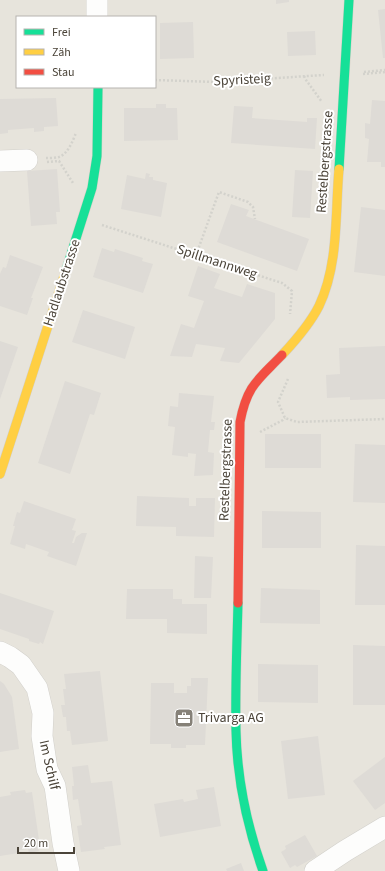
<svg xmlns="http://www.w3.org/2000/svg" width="385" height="871" viewBox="0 0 385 871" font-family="'Source Sans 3',sans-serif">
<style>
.residential{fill:#e7e4dc;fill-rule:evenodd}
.building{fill:#dedbd6}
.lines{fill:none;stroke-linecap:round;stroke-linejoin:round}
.street-casing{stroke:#d2d0cb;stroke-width:22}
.fast-casing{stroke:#d3cfc5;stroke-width:10}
.slow-casing{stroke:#d3cfc5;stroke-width:10}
.jam-casing{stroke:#d3cfc5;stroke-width:10}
.path{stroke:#d3d2cc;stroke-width:2.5;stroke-dasharray:2 2;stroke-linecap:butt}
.street{stroke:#fdfdfc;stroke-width:21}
.fast{stroke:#16e098;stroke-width:9}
.slow{stroke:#ffcf43;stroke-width:9}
.jam{stroke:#f24e42;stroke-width:9}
.labels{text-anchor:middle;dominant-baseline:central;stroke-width:4;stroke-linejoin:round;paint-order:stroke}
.street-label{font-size:14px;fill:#4b4439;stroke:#fff}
.poi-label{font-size:14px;fill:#4b4439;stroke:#fff;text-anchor:start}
</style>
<rect width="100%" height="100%" fill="#f4f2ee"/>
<path class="residential" d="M 0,0 L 385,0 L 385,871 L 0,871 ZM 17,17 L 155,17 L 155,87 L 17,87 Z"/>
<g class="building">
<polygon points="276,0 289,0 289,2 276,4"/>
<polygon points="385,9 385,58 383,58 378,10"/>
<polygon points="193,22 194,58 160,59 160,23"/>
<polygon points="315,31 316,55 288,56 287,32"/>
<polygon points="56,98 58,126 44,127 44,131 34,132 34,128 8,130 8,133 0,134 0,99"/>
<polygon points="372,100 385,101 385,167 381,167 381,162 367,162 369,139 365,138 365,123 370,124"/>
<polygon points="156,104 166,104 166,108 177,108 178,140 124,141 124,108 156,108"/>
<polygon points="234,106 253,107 252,118 307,122 307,118 317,118 315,149 231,143"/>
<polygon points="57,169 60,212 56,212 57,224 31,226 27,171"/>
<polygon points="295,170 313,171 310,218 292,217"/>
<polygon points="146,173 150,174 149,177 153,177 153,180 167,183 161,217 121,209 127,175 145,179"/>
<polygon points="231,204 249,210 246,216 309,239 297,271 217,242"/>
<polygon points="361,207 385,210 385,276 354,272"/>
<polygon points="102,248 114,252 115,249 143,258 142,261 153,264 143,293 93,277"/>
<polygon points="10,255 43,267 31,298 33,298 27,315 0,306 0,274 3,267 6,268"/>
<polygon points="198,266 220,274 214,288 242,297 247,284 275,293 275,319 239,363 220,361 225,348 196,344 192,357 170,356 181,324 194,328 204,301 188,296"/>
<polygon points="83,310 135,327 125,359 72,342"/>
<polygon points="0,341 18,347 0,399"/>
<polygon points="385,346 385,399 350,400 350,397 327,398 326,375 340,374 339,348"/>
<polygon points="65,381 101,393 94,415 90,414 70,474 38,463"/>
<polygon points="179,393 214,396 211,422 215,422 214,430 210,430 208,452 214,453 213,475 194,476 196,454 188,453 188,457 172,455 175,427 168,426 170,406 178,407"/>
<rect x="265" y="434" width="56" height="34"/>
<polygon points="355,444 385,445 385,503 353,502"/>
<polygon points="137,496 189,498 189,506 196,506 196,498 215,498 214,537 176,536 176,527 136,526"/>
<polygon points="24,501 76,519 72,530 76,531 72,543 74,543 76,537 82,533 87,533 76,566 47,556 49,552 26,544 25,549 10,544 15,526 13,526 17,512 20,513"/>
<polygon points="262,511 321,512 321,548 262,548"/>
<polygon points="356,545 385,546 385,605 355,605"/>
<polygon points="195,556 213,557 211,598 194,598"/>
<polygon points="261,588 320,590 320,624 260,623"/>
<polygon points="127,589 173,589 173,599 182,599 182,604 207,604 207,634 167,633 167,619 126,619"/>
<polygon points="0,593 54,611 43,644 40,642 39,644 29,641 29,639 0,629"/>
<polygon points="353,645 385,646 385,705 353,705"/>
<polygon points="258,664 318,665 318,703 258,702"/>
<polygon points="100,671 108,741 72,745 70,731 67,731 66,717 63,717 61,705 65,705 63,689 66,689 64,674"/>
<polygon points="191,678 208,678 205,745 186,745 186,748 171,748 171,744 150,744 151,683 174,683 174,693 187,693 187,686 191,686"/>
<polygon points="0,681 4,684 12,697 19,749 0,752"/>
<polygon points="318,736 325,795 288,799 281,741"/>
<polygon points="385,757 385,803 375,810 353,781"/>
<polygon points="88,765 91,783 112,781 121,845 104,847 105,849 81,852 77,826 82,825 78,799 73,800 72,786 74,786 72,767"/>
<polygon points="214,787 221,826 160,837 154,804 183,799 184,802 198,799 196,790"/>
<polygon points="25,790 26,793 32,792 40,847 38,848 39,851 29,853 28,849 19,850 19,853 0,856 0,797 11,795 10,792"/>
<polygon points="305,835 317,856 297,867 295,865 290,868 281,852 286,849 285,846"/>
<polygon points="241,863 244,871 227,871 226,869"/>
</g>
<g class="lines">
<g class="street-casing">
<g id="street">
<polyline points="97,0 97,17"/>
<polyline points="0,161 27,160"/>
<polyline points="0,652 10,657 21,665 37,688 43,713 42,736 47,769 55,786 63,843 69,871"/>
<polyline points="315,871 345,851 385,827"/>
</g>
</g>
<g class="fast-casing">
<g id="fast">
<polyline points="339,169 349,0"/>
<polyline points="66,270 92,188 97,156 98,87"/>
<path d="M 238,603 C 237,645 235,688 236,731 C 237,778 247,826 263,871"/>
</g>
</g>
<g class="slow-casing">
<g id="slow">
<path d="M 282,355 C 296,340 310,324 319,306 C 339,264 335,214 339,169"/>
<polyline points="0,474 66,270"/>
</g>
</g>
<g class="jam-casing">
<path id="jam" d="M 238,603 L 240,422 C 247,385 258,380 282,355"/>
</g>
<g class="path">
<polyline points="364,72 385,70"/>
<polyline points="363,74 385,72"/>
<polyline points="304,76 306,80 322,102"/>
<polyline points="155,80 215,82 324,75"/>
<path d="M 46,158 C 50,158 55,158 59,157 C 68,154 73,140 76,133"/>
<polyline points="47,162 59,161 73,183"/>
<polyline points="102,225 282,283 292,291 290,314"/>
<polyline points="196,255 219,192 248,202 253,207 255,219"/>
<polyline points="288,379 278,402 285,418 297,422 385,419"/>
<polyline points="260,432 283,420 285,418"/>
</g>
<use href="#street" class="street"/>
<use href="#fast" class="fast"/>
<use href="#slow" class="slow"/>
<use href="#jam" class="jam"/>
</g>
<defs>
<g id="office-square" transform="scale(1)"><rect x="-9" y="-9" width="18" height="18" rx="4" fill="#868178" stroke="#fff"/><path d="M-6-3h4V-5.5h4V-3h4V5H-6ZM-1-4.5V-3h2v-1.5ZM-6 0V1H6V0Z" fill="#fff"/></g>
</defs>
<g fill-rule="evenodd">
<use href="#office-square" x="184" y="718"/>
</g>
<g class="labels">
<g class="street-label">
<text transform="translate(242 80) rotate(-3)">Spyristeig</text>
<text transform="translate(325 162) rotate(-86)">Restelbergstrasse</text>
<text transform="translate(217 262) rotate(18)">Spillmannweg</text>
<text transform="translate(62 283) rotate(-72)">Hadlaubstrasse</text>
<text transform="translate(226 470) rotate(-88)">Restelbergstrasse</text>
<text transform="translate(49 765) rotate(77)">Im Schilf</text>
</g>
<g class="poi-label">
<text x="198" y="718">Trivarga AG</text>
</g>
</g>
<rect x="16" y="16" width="140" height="72" fill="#ffffff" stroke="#b7b4b0"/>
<rect x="24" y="29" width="20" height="6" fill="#16e098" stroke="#b7b4b0"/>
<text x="52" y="36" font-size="12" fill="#4b4439">Frei</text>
<rect x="24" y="49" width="20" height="6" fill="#ffcf43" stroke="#b7b4b0"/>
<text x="52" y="56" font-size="12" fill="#4b4439">Zäh</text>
<rect x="24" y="69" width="20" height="6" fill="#f24e42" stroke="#b7b4b0"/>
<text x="52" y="76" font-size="12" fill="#4b4439">Stau</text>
<path d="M18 847v6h56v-6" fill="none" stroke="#4b4439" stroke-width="2"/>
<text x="24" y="847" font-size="12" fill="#4b4439" stroke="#ffffff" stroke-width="3" paint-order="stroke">20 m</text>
</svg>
